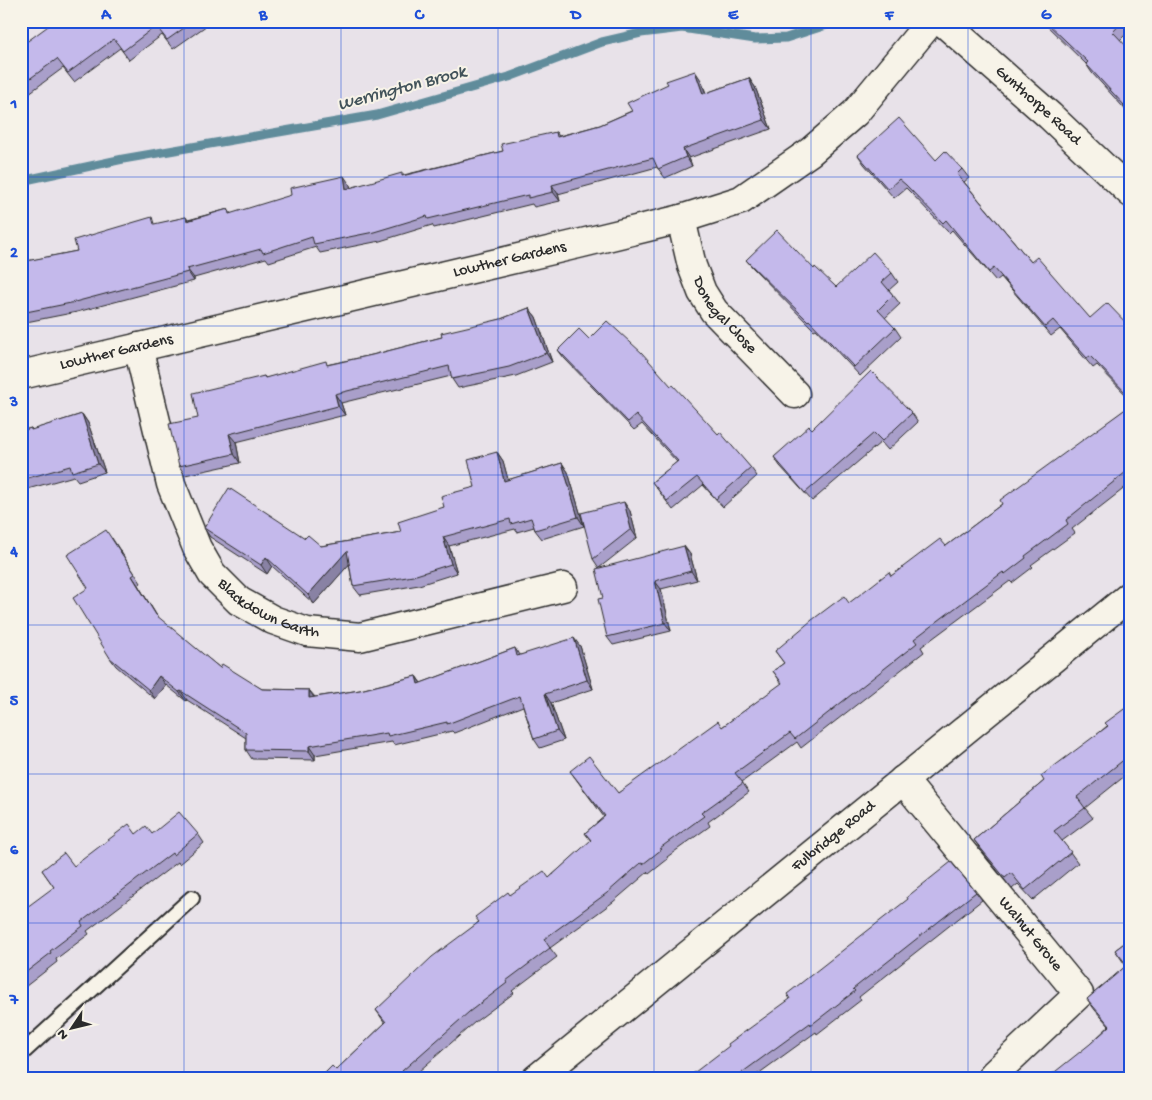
<svg xmlns="http://www.w3.org/2000/svg" width="1152" height="1100" viewBox="0 0 1152 1100" font-family="'Gochi Hand',sans-serif">
<style>
.lines{fill:none;stroke-linecap:round;stroke-linejoin:round}
.stream{stroke:#618c9b;stroke-width:9}
.service-casing{stroke:#2b2b2b;stroke-width:18}
.minor-casing{stroke:#2b2b2b;stroke-width:31}
.tertiary-casing{stroke:#2b2b2b;stroke-width:31}
.service{stroke:#f7f3e8;stroke-width:14}
.minor{stroke:#f7f3e8;stroke-width:28}
.tertiary{stroke:#f7f3e8;stroke-width:28}
.wall{fill:#a99fca;stroke:#2b2b2b}
.shaded-wall{fill:#8982a4;stroke:#2b2b2b}
.building{fill:#c4b9eb;stroke:#2b2b2b}
.grid{fill:none;stroke:#1d4ed8;stroke-width:1;stroke-opacity:0.55}
.labels{text-anchor:middle;dominant-baseline:central;stroke-width:4;stroke-linejoin:round;paint-order:stroke}
.street-label{font-size:16px;fill:#2b2b2b;stroke:#f7f3e8}
.water-label{font-size:18px;font-style:italic;fill:#42535a;stroke:#f7f3e8}
.neatline{fill:none;stroke:#1d4ed8;stroke-width:2}
.grid-label{font-size:16px;text-anchor:middle;font-weight:bold;fill:#1d4ed8}
</style>
<rect width="100%" height="100%" fill="#e8e2e9"/>
<filter id="ink" filterUnits="userSpaceOnUse"><feTurbulence type="fractalNoise" baseFrequency=".02" numOctaves="2"/><feDisplacementMap in="SourceGraphic" scale="10" xChannelSelector="R" yChannelSelector="G"/><feConvolveMatrix kernelMatrix="1 2 1 2 8 2 1 2 1" color-interpolation-filters="sRGB"/></filter>
<g filter="url(#ink)">
<g class="lines">
<polyline class="stream" points="21,181 123,159 377,115 509,77 602,42 641,33 682,28 755,39 786,38 839,21"/>
<g class="service-casing">
<polyline id="service" points="21,1054 192,898"/>
</g>
<g class="minor-casing">
<g id="minor">
<path id="s1" d="M 681,219 L 692,266 L 702,292 L 714,311 L 795,394"/>
<path id="s2" d="M 138,347 L 171,484 L 197,548 L 212,574 L 239,601 L 273,620 L 307,632 L 360,637 L 563,587"/>
<path id="s3" d="M 21,375 L 578,244 L 681,219 L 741,200 L 810,152 L 855,113 L 931,21"/>
<path id="s4" d="M 903,780 L 1079,994 L 994,1074 L 998,1079"/>
</g>
</g>
<g class="tertiary-casing">
<g id="tertiary">
<path id="s5" d="M 942,21 L 1050,116 L 1131,193"/>
<path id="s6" d="M 536,1079 L 1131,595"/>
</g>
</g>
<use href="#service" class="service"/>
<use href="#minor" class="minor"/>
<use href="#tertiary" class="tertiary"/>
</g>
<g class="wall">
<polygon points="85,21 213,21 173,49 162,35 129,60 120,48 74,82 63,68 21,99 21,38 25,43"/>
<polygon points="1042,21 1129,21 1131,24 1131,29 1120,40 1131,51 1131,117 1123,107 1092,73 1086,64"/>
<polygon points="749,78 755,87 771,129 689,158 692,166 665,178 657,167 558,194 560,201 534,207 532,204 434,228 432,225 380,241 320,253 316,247 269,262 266,258 194,278 194,281 77,312 21,323 21,257 23,262 77,251 157,224 186,217 188,220 228,209 231,214 350,185 350,188 503,151 556,132 559,136 600,125 701,80 706,93"/>
<polygon points="858,155 936,160 962,169 969,178 964,182 1031,262 1090,318 1131,328 1131,400 1097,365 1093,368 1060,329 1051,336 1001,277 996,281 952,230 949,233 912,194 906,188 894,198 864,164"/>
<polygon points="746,260 814,269 836,287 892,273 898,282 889,290 900,304 885,318 895,328 901,337 860,376 816,329 814,330 753,268"/>
<polygon points="529,308 536,317 552,362 516,376 458,388 452,379 451,376 341,403 345,415 236,442 240,463 185,475 179,466 198,418 264,376 266,378 372,355 442,337 501,319"/>
<polygon points="589,339 671,386 751,468 757,476 723,507 703,485 673,510 652,482 677,462 642,424 634,430 564,358 558,350"/>
<polygon points="1131,405 1131,483 1072,529 1075,533 1031,565 1033,567 1012,583 1010,581 921,647 924,652 801,748 797,742 742,782 749,792 708,822 710,826 667,857 668,859 649,874 648,872 613,902 550,948 557,957 512,991 514,993 475,1022 410,1079 319,1079 336,1070 385,1023 376,1010 510,895 549,878 591,841 585,833 604,817 570,771 618,793 722,727 782,684 773,671 784,663 775,651 891,576 946,546 1002,504"/>
<polygon points="912,413 918,422 888,450 881,442 812,501 780,466 774,457 812,429"/>
<polygon points="82,414 88,423 105,472 78,481 74,476 24,490 21,486 21,431 31,428 32,430"/>
<polygon points="497,452 503,461 508,480 562,463 568,472 584,526 542,539 535,530 534,527 517,532 515,529 449,546 457,573 419,585 360,595 353,586 349,564 314,604 272,566 267,574 210,537 204,528 305,538 321,546 401,532 444,507 475,487"/>
<polygon points="630,511 637,538 599,568 593,559"/>
<polygon points="112,538 141,583 138,585 157,617 220,668 262,689 309,690 315,697 360,690 416,676 421,683 515,648 519,655 580,646 593,689 551,703 564,740 540,748 534,739 523,706 454,733 452,731 394,745 392,742 315,755 315,760 252,759 246,750 246,738 187,700 186,701 166,685 155,699 116,666 110,658 88,588"/>
<polygon points="690,554 697,580 661,589 671,631 613,645 607,637 603,598"/>
<polygon points="1131,704 1131,771 1085,808 1093,818 1062,841 1078,863 1033,900 1018,884 1012,889 981,850 974,840 1044,781 1107,726"/>
<polygon points="136,834 198,834 204,843 179,864 178,862 87,931 89,934 56,959 57,962 21,990 21,923 28,917 54,887 42,870 74,866"/>
<polygon points="976,892 982,900 859,997 861,1000 817,1034 816,1032 751,1079 686,1079"/>
<polygon points="1131,938 1131,1079 1090,1044 1109,1026 1095,1010 1087,999 1126,966 1115,950"/>
</g>
<g class="shaded-wall">
<polygon points="695,71 701,80 709,103 703,94"/>
<polygon points="749,78 755,87 771,129 764,120"/>
<polygon points="683,149 689,158 692,166 686,157"/>
<polygon points="344,176 350,185 353,198 346,189"/>
<polygon points="552,185 558,194 560,201 553,192"/>
<polygon points="187,269 194,278 194,281 188,272"/>
<polygon points="529,308 536,317 552,362 546,353"/>
<polygon points="335,394 341,403 345,415 338,406"/>
<polygon points="82,414 88,423 105,472 98,464"/>
<polygon points="229,434 236,442 240,463 234,454"/>
<polygon points="497,452 503,461 511,490 504,481"/>
<polygon points="562,463 568,472 584,526 578,517"/>
<polygon points="624,502 630,511 637,538 631,529"/>
<polygon points="443,537 449,546 457,573 451,564"/>
<polygon points="684,546 690,554 697,580 691,571"/>
<polygon points="347,551 353,560 314,604 308,595"/>
<polygon points="266,557 272,566 267,574 261,565"/>
<polygon points="132,576 138,585 162,624 156,615"/>
<polygon points="655,581 661,589 671,631 665,623"/>
<polygon points="574,638 580,646 593,689 587,680"/>
<polygon points="159,676 166,685 155,699 149,690"/>
<polygon points="416,676 422,685 418,684"/>
<polygon points="309,690 315,699 309,698"/>
<polygon points="181,691 187,700 186,701 179,692"/>
<polygon points="545,694 551,703 564,740 557,731"/>
<polygon points="309,746 315,755 315,760 309,751"/>
<polygon points="21,783 24,787 21,793"/>
</g>
<g class="building">
<polygon points="55,21 84,22 194,21 167,40 156,26 123,51 114,39 68,73 57,59 21,85 21,38 25,43"/>
<polygon points="1045,21 1123,21 1113,32 1131,51 1131,115 1123,107 1125,106 1086,64 1088,62"/>
<polygon points="695,71 703,94 749,78 764,120 683,149 686,157 658,169 653,158 552,185 553,192 528,198 528,195 428,219 427,216 374,232 314,244 312,237 263,253 261,249 187,269 188,272 71,303 21,313 21,262 77,251 74,240 152,217 154,224 186,217 187,221 228,209 229,214 291,195 290,188 344,176 346,189 402,173 402,176 503,151 501,144 556,132 557,137 600,125 632,111 627,103 668,84 666,81"/>
<polygon points="899,118 936,160 945,151 962,169 957,174 1031,262 1037,257 1090,318 1107,303 1131,328 1131,398 1090,356 1087,358 1053,320 1045,327 994,268 989,272 946,220 943,223 906,185 899,179 888,189 858,155"/>
<polygon points="777,230 814,269 815,267 836,287 873,252 892,273 882,282 893,295 878,310 895,328 854,367 809,320 808,321 746,260"/>
<polygon points="529,308 546,353 509,367 452,379 449,366 335,394 338,406 229,434 234,454 179,466 169,424 198,418 193,393 264,376 265,378 326,361 327,365 372,355 442,337 441,333 501,319"/>
<polygon points="607,321 642,353 671,386 673,385 718,434 720,432 751,468 716,499 697,477 667,501 652,482 678,461 636,415 628,422 558,350 579,329 589,339"/>
<polygon points="871,371 912,413 882,441 874,433 805,493 774,457 809,426 812,429"/>
<polygon points="1131,405 1131,468 1066,520 1068,524 1025,556 1026,558 1005,574 1003,572 914,639 917,643 795,739 790,733 735,773 743,783 701,813 704,816 660,848 662,849 643,864 641,863 607,893 544,939 550,948 506,981 507,983 469,1012 402,1071 407,1075 403,1079 319,1079 332,1066 336,1070 386,1022 376,1010 432,957 479,922 475,917 508,892 510,895 544,871 549,878 591,840 585,833 605,816 570,771 589,756 618,793 718,721 722,727 782,683 773,671 784,663 775,651 812,620 844,596 849,603 889,572 891,576 940,539 946,546 1002,504 1000,500"/>
<polygon points="82,414 98,464 72,472 70,466 21,480 21,431 31,428 31,430"/>
<polygon points="497,452 504,481 562,463 578,517 535,530 531,518 511,524 510,519 443,537 451,564 413,576 353,586 347,551 308,595 266,557 261,565 204,528 229,488 305,538 308,535 321,546 401,532 398,522 444,507 441,496 475,487 468,460"/>
<polygon points="624,502 631,529 593,559 581,513"/>
<polygon points="106,530 135,574 132,576 156,615 220,668 222,664 262,689 309,690 309,698 360,690 416,676 418,684 515,648 517,656 574,638 587,680 545,694 557,731 534,739 520,696 447,724 447,722 388,736 387,733 309,746 309,751 246,750 246,733 181,691 179,692 159,676 149,690 110,658 73,598 88,588 67,555"/>
<polygon points="684,546 691,571 655,581 665,623 607,637 598,599 603,598 596,569"/>
<polygon points="1131,704 1131,754 1077,797 1085,808 1054,831 1071,852 1025,890 1011,873 1005,878 974,840 1044,781 1041,776 1108,726 1105,723"/>
<polygon points="179,812 198,834 173,855 172,853 81,922 83,926 50,951 51,953 21,976 21,923 28,917 23,910 54,887 42,870 64,853 74,866 129,824 136,834 146,826 152,834"/>
<polygon points="951,862 976,892 853,989 855,991 811,1025 810,1023 736,1077 737,1079 686,1079 729,1046 728,1044 790,999 787,994 908,899 907,897"/>
<polygon points="1131,938 1131,1079 1046,1079 1090,1044 1110,1026 1087,999 1127,965 1115,950"/>
</g>
</g>
<path class="grid" d="M 184,21 L 184,1079M 341,21 L 341,1079M 498,21 L 498,1079M 654,21 L 654,1079M 811,21 L 811,1079M 968,21 L 968,1079M 21,177 L 1131,177M 21,326 L 1131,326M 21,475 L 1131,475M 21,625 L 1131,625M 21,774 L 1131,774M 21,923 L 1131,923"/>
<g class="labels">
<g class="street-label">
<text stroke="none"><textPath href="#s5" startOffset="128">Gunthorpe Road</textPath></text>
<text stroke="none"><textPath href="#s3" startOffset="502">Lowther Gardens</textPath></text>
<text stroke="none"><textPath href="#s1" startOffset="108">Donegal Close</textPath></text>
<text stroke="none"><textPath href="#s3" startOffset="98">Lowther Gardens</textPath></text>
<text stroke="none"><textPath href="#s2" startOffset="308">Blackdown Garth</textPath></text>
<text stroke="none"><textPath href="#s6" startOffset="384">Fulbridge Road</textPath></text>
<text stroke="none"><textPath href="#s4" startOffset="200">Walnut Grove</textPath></text>
</g>
<g class="water-label">
<text transform="translate(402 89) rotate(-15)">Werrington Brook</text>
</g>
</g>
<rect width="1152" height="1100" fill="none" stroke="#f7f3e8" stroke-width="55"/>
<g transform="translate(72 1028) rotate(235)" stroke="#f7f3e8" stroke-width="4" paint-order="stroke">
<path d="M0-4L9 19L0 12L-9 19Z" fill="#2b2b2b"/>
<text y="-8" font-size="14" font-weight="bold" text-anchor="middle" fill="#2b2b2b">N</text>
</g>
<rect x="28" y="28" width="1096" height="1044" class="neatline"/>
<g class="grid-label">
<text x="106" y="19">A</text>
<text x="263" y="19">B</text>
<text x="419" y="19">C</text>
<text x="576" y="19">D</text>
<text x="733" y="19">E</text>
<text x="889" y="19">F</text>
<text x="1046" y="19">G</text>
<text x="14" y="108">1</text>
<text x="14" y="257">2</text>
<text x="14" y="406">3</text>
<text x="14" y="556">4</text>
<text x="14" y="705">5</text>
<text x="14" y="854">6</text>
<text x="14" y="1004">7</text>
</g>
</svg>
